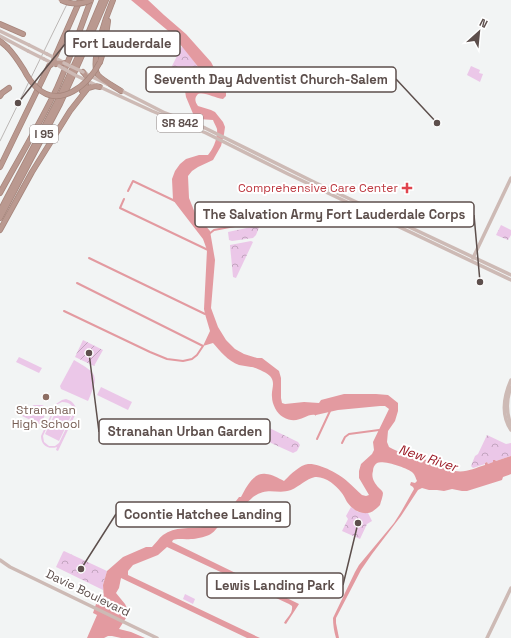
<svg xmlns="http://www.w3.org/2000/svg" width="511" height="638" viewBox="0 0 511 638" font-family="'Space Grotesk',sans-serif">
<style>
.grass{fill:#ebc7e8;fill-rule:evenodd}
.forest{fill:url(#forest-crowns)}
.garden{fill:url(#garden-furrows)}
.water{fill:#e39aa0}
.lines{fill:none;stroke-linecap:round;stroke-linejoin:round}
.canal{stroke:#e39aa0;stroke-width:2}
.highway-casing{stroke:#a6857b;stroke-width:6}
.major{stroke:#cdbab5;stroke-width:3.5}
.highway{stroke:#ba9990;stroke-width:4.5}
.rail{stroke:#bbb7b5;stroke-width:1}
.highway-bridge-casing{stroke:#a6857b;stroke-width:6;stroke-linecap:butt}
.major-bridge{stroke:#cdbab5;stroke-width:3.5}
.highway-bridge{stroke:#ba9990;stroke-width:4.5}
.health-dot{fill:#e0444e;stroke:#fff;stroke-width:1.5}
.education-dot{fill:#8d6e63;stroke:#fff;stroke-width:1.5}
.labels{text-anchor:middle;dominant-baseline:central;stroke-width:4;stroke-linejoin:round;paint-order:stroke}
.shield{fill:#fff;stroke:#8e8482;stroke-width:1}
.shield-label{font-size:11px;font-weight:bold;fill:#5d4f4c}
.health-label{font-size:12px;fill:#be3a42;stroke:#fff;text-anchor:end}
.education-label{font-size:12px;fill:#785e54;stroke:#fff}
.street-label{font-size:12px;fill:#5d4f4c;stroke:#fff}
.water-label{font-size:13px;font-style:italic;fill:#9e1e29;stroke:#fff}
.leader{fill:none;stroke:#5d4f4c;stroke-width:1.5}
.callout-dot{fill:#5d4f4c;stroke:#fff;stroke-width:1.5}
.callout{fill:#fff;stroke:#5d4f4c;stroke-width:1.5}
.callout-label{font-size:13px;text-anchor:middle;font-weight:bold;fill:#5d4f4c}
</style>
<defs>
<pattern id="forest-crowns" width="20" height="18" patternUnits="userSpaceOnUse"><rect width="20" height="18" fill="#ebc7e8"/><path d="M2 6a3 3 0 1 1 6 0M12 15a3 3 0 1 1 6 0" fill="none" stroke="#c2a4be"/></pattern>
<pattern id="garden-furrows" width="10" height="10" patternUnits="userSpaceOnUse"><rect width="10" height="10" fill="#ebc7e8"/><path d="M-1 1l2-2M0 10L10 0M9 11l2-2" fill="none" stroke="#c2a4be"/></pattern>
</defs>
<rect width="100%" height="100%" fill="#f2f4f4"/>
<g class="grass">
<polygon points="471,66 480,70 479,73 483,74 480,82 467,75"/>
<polygon points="19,357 42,368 39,373 16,362"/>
<path d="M 74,360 C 98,374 99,375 88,401 L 61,389 L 60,386 Z"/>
<polygon points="101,387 132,402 128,410 97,395"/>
<path d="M 66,399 C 73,401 77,406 76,413 L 58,451 L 56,450 L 57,447 C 48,450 41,445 41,436 L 56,404 L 62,400 ZM 62,402 C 70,402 75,406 73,414 L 59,443 L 55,446 L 49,446 L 44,442 L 43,436 L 56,407 L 58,404 Z"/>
<polygon points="34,405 42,405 48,408 41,424 39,424 22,416 27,409"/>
<polygon points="58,407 72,414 59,441 45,434"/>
<polygon points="185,594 195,599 193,604 183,599"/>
</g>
<g class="forest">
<polygon points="182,46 199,68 199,76 189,83 183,80 183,79 169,72"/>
<polygon points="260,225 256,235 253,238 232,241 229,240 228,232"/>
<polygon points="501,225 511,230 511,235 508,240 496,235"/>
<polygon points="251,241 253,242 236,278 233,277 230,245"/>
<polygon points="255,421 298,442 300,445 297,451 293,453 249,433 248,430 252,422"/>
<polygon points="487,435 506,444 511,443 511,456 496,461 495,460 493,460 493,462 488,464 487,462 485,463 485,464 473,468 471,466 475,456 478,454"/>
<polygon points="351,507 358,512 368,513 372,521 367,524 360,539 342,531 348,519 346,516"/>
<polygon points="64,551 107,571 103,585 103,590 56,567 63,552"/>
</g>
<polygon class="garden" points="83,340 103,350 94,366 75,357"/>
<path class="water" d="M 131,0 L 148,0 L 164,15 L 186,34 L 211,62 L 226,91 L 226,96 L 223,99 C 214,98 206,92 198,94 C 194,98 195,102 198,106 L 211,110 L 215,112 L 223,122 L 225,127 L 224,134 L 221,146 L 213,160 L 198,167 L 192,171 L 188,176 L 189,198 L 195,213 L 210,231 L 215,260 L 211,308 L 218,327 L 226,340 L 235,349 L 244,354 L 257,358 L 262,358 L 279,371 L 281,378 L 281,398 L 282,403 L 285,404 L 304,402 L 319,403 L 321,400 L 344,394 L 376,394 L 388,395 L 398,403 L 398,411 L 395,421 L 388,431 L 387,442 L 389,447 C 399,452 410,458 421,459 C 425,460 429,460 433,461 C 440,464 447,471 455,471 C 466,473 475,468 485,465 L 485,463 L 487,462 L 488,464 L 493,462 L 493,460 L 495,460 L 496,461 L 511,456 L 511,474 L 503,477 L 502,480 L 467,491 L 462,491 L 452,489 L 444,491 L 437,490 L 429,490 L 422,488 L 418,490 L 401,516 L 372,554 L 361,570 L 336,618 L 336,623 L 339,638 L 336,638 C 334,631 333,625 333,618 L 355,572 L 359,565 L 394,523 L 401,512 L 414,489 L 413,487 L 410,485 L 411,482 L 415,483 L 417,481 C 416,479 415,475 413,473 C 408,468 383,460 377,463 C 374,465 373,468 373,471 C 371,477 374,483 379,488 C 381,490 382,490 383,493 C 383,496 381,501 380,505 C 377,508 372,513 368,513 C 359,514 352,509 347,502 C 345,499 344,495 341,492 C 336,485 325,476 315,477 C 306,479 300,486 291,490 C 277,495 268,486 253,497 C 250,500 245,504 242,507 C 240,512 238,517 233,519 C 229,521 225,520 222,523 C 217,527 214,533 209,535 C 204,537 196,539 191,539 C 184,540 179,538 173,540 L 172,542 L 299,604 L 286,624 L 284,623 C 287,617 293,614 292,606 L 289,604 L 167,547 L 158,555 L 133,565 L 128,571 L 128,575 L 260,638 L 247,638 L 121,578 L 119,588 L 116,593 L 125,604 L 128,610 L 126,618 L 119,629 L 131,632 L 145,638 L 121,638 L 112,636 L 108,636 L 104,638 L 87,638 L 97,615 L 93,613 L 96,604 L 101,605 L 104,602 L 103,585 L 107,571 L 123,557 L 146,547 L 152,547 C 156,543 159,538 163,535 C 175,526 190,529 204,527 C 213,516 215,510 230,509 L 239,497 L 241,497 C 246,488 253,472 266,474 C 272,474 278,478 284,481 L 285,480 C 291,474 300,465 308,464 C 319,463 340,474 348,482 C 353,486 357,491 362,495 L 366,496 L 369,495 L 359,478 L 359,471 L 361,464 L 372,454 L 374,450 L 373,442 L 389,409 L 385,406 L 380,406 L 338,410 L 316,415 L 316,416 L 315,415 C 306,413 298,426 283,417 C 277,414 272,404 272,397 C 271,389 276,383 270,376 C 267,373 255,367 251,367 C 247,366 243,366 239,365 C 228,361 220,351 213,343 L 203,346 L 210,331 L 205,314 L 204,309 L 207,250 L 203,239 L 173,200 L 172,179 L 175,171 L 180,164 L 186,159 L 199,155 L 208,155 C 213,149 218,138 217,129 C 216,126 214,123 213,120 L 199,119 L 194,116 L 186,97 L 185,91 L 189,83 L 199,76 L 199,68 L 172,34 Z"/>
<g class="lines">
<g class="canal">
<polyline points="128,191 133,181 175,201"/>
<polyline points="124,199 120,208 208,250"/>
<polyline points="209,234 214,230 261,221"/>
<polyline points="89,258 205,314"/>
<polyline points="64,311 150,352 167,359 183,361 192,359 197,355 203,346 77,283"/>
<polyline points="317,439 330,411"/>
<polyline points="342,443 345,437 349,434 379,430"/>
</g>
<g class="highway-casing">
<g id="highway">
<path d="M 113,0 C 107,14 89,63 98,75 C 102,80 115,87 121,91"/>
<polyline points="0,24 23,34"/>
<polyline points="0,41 7,47"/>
<polyline points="100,62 104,49 108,21"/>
<polyline points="56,64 54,61 55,57 80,0"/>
<path d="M 82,91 C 87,83 90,79 83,72"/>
<polyline points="0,96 2,93 9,88"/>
<polyline points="0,167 49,66 53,63 64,63"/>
<path d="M 0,193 C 19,158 40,124 57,88 C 70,59 80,29 91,0"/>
<polyline points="0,211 57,102 82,48 102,0"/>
<polyline points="0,218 60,104 80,60 106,0"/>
<polyline points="0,230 32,172 70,111 88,88 95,86 100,87"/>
</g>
</g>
<g class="major">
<polyline points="0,31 29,45"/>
<polyline points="0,36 28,51"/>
<polyline points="47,54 63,62"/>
<polyline points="44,59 54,64"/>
<polyline points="84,73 107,84"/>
<polyline points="75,75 100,87 152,111 206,133 288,174 511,280"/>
<polyline points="120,90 165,113 205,128 316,183 511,275"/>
<polyline points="473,258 511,178"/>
<path d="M 511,380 C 504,396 500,414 511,430"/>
<path d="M 511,387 C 506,400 506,412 511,425"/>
<polyline points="0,560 10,567 157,638"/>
<polyline points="487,638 511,588"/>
</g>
<use href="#highway" class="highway"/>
<polyline class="rail" points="0,141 69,0"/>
<g class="highway-bridge-casing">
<g id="highway-bridge">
<path d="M 61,0 C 72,5 81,5 91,0"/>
<path d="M 7,47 C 14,54 19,62 24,70 C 27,76 31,82 36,87 C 60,110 89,84 100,62"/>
</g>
</g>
<g class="major-bridge">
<polyline points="29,45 47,54"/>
<polyline points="28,51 44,59"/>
<polyline points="64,63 83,72"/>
<polyline points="59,66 75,75"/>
</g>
<use href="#highway-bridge" class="highway-bridge"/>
</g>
<path class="health-dot" d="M405 182h4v4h4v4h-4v4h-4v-4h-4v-4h4z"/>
<circle class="education-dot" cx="46" cy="397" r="4"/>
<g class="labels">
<g class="shield">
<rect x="157" y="114" width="46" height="18" rx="3"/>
<rect x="30" y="125" width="28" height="18" rx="3"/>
</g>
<g class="shield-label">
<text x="180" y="123">SR 842</text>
<text x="44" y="134">I 95</text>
</g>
<g class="health-label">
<text x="398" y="188">Comprehensive Care Center</text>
</g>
<g class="education-label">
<text x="46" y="410">Stranahan<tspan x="46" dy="14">High School</tspan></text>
</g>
<g class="street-label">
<text transform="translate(88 593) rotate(26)">Davie Boulevard</text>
</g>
<g class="water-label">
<text transform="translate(428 458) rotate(18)">New River</text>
</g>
</g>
<path class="leader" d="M18 103L65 44M437 123L396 79M480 282L474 215M89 353L99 432M81 569L116 514M358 523L343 585"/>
<g class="callout-dot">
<circle cx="18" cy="103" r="4"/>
<circle cx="437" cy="123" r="4"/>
<circle cx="480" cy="282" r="4"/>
<circle cx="89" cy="353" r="4"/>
<circle cx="81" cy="569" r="4"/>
<circle cx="358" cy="523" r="4"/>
</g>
<g class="callout">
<rect x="65" y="31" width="115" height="25" rx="4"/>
<rect x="146" y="67" width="250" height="25" rx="4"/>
<rect x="195" y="202" width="279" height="25" rx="4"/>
<rect x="99" y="419" width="171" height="25" rx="4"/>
<rect x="116" y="502" width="174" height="25" rx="4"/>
<rect x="207" y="573" width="136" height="25" rx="4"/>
</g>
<g class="callout-label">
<text x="122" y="48">Fort Lauderdale</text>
<text x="271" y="84">Seventh Day Adventist Church-Salem</text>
<text x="334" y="219">The Salvation Army Fort Lauderdale Corps</text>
<text x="185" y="436">Stranahan Urban Garden</text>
<text x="203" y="519">Coontie Hatchee Landing</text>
<text x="275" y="590">Lewis Landing Park</text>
</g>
<g transform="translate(479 32) rotate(27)" stroke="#ffffff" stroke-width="3" paint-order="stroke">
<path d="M0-3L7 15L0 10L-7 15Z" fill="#5d4f4c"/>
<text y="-6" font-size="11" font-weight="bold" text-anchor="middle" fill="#5d4f4c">N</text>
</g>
</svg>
